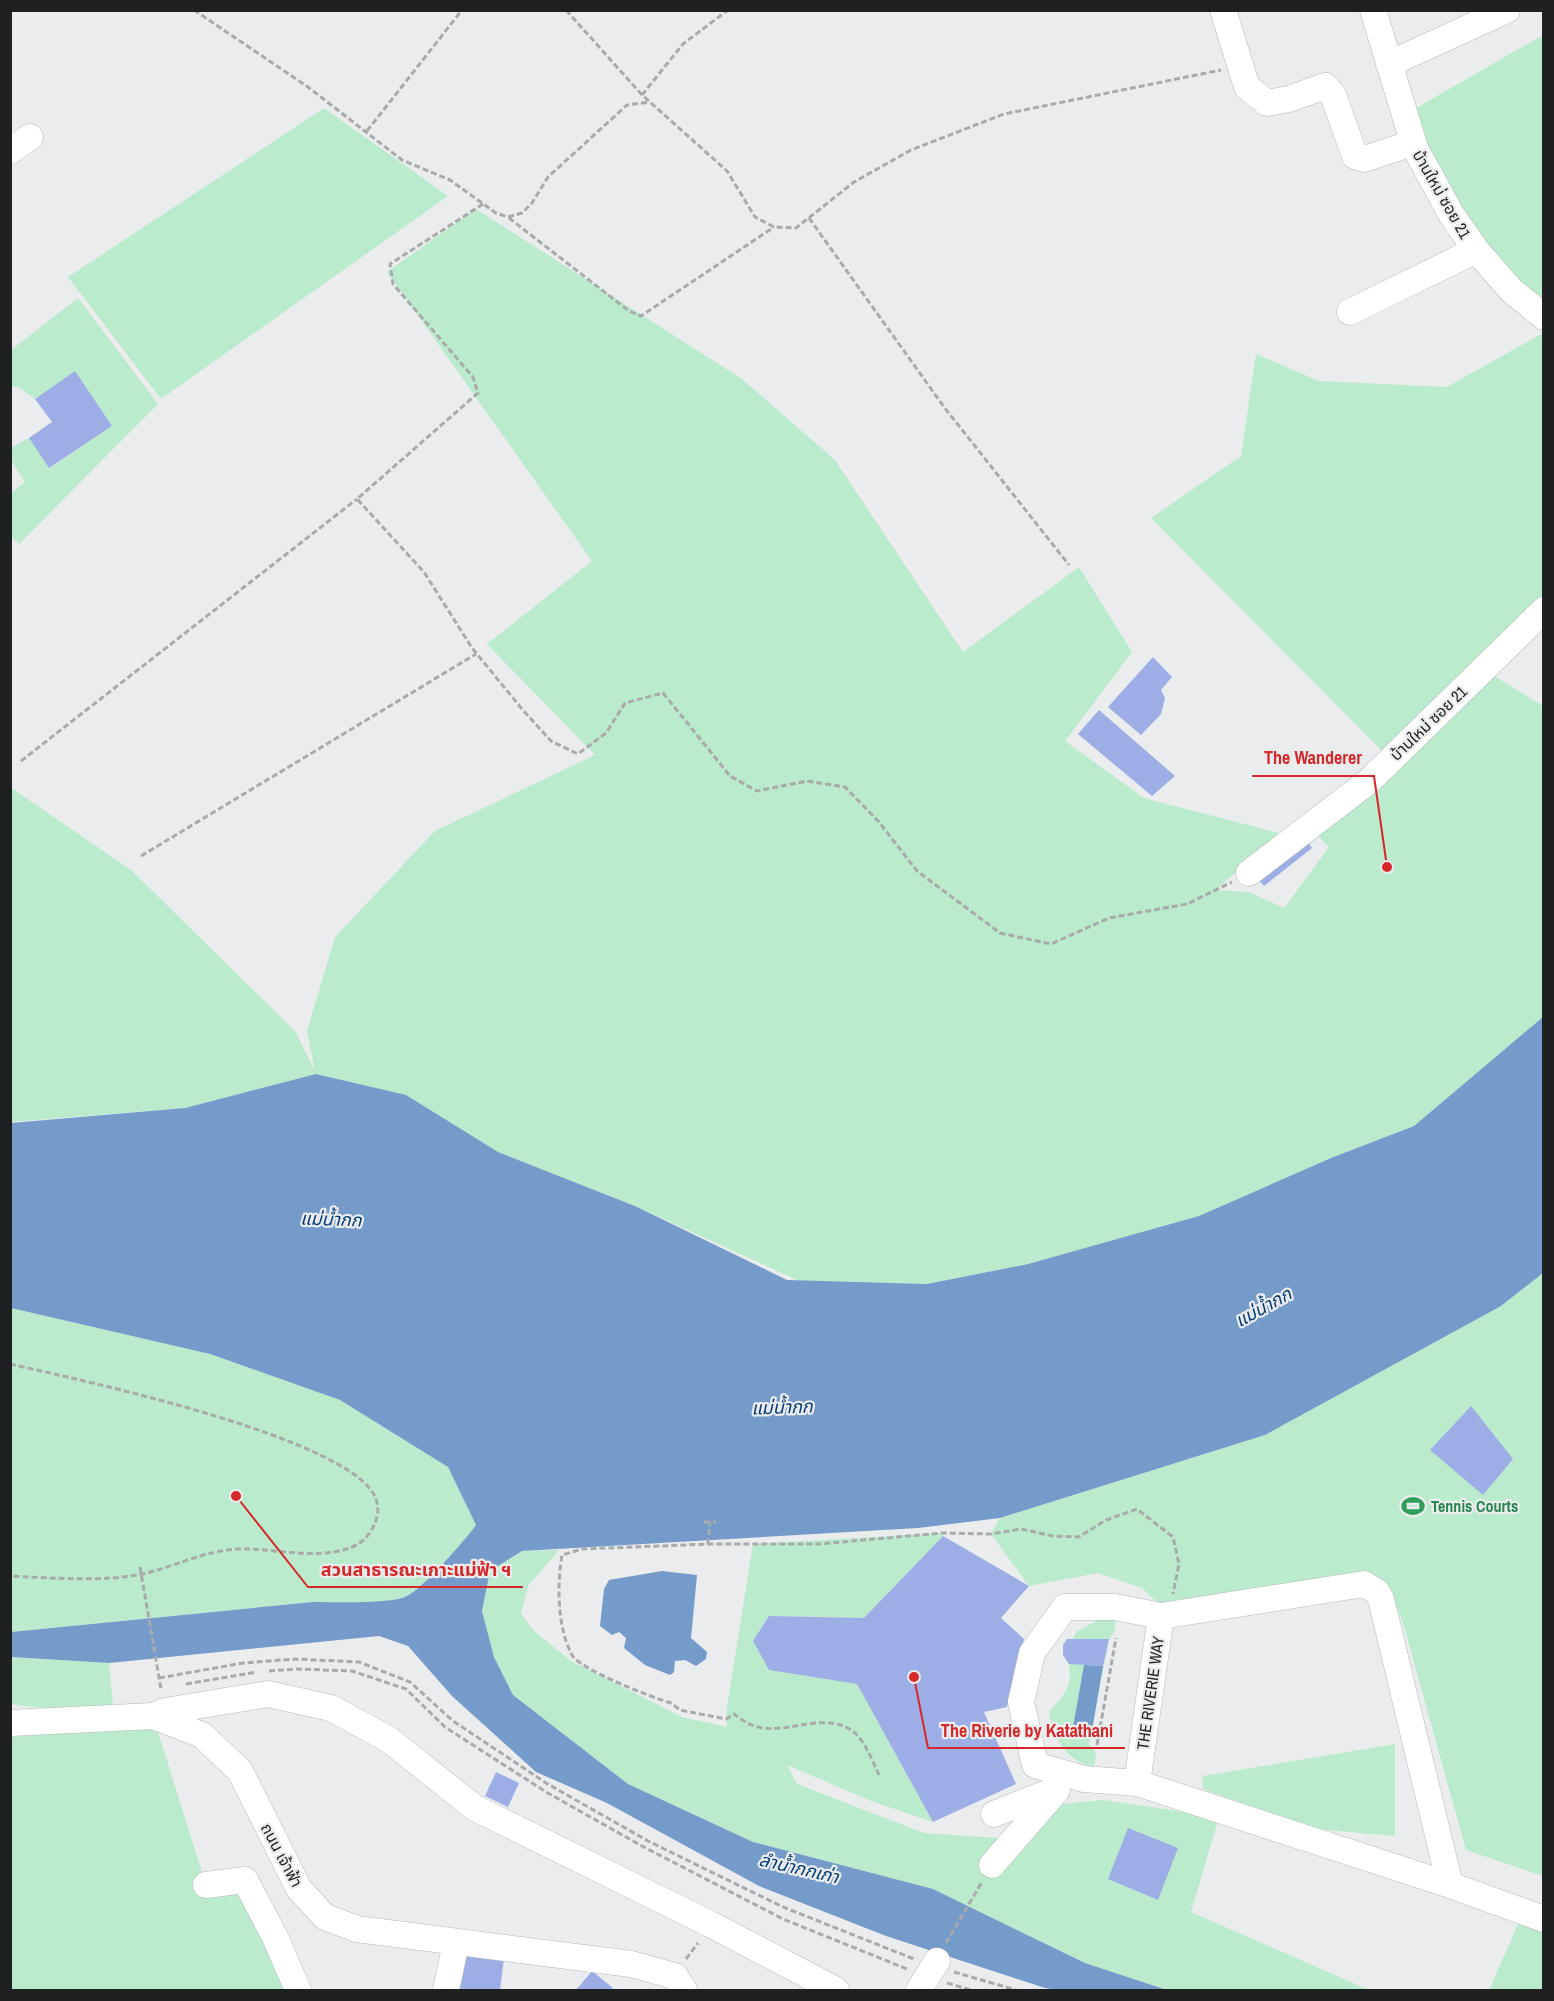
<svg xmlns="http://www.w3.org/2000/svg" width="1554" height="2001" viewBox="0 0 1554 2001" font-family="'Archivo Narrow','Noto Sans Thai',sans-serif">
<style>
.green{fill:#baebcc}
.water{fill:#759bca}
.building{fill:#9caee5}
.lines{fill:none;stroke-linecap:round;stroke-linejoin:round}
.minor-casing{stroke:#b7b8bb;stroke-width:27}
.path{stroke:#a9aaab;stroke-width:3;stroke-dasharray:6 3;stroke-linecap:butt}
.minor{stroke:#fff;stroke-width:26}
.labels{text-anchor:middle;dominant-baseline:central;stroke-width:4.5;stroke-linejoin:round;paint-order:stroke}
.street-label{font-size:16px;fill:#1f2021;stroke:#ebecee}
.leisure-label{font-size:16px;font-weight:bold;fill:#27864d;stroke:#ebecee;text-anchor:start}
.water-label{font-size:18px;font-style:italic;fill:#033c75;stroke:#ebecee}
.leader{fill:none;stroke:#d62828;stroke-width:2}
.callout-dot{fill:#d62828;stroke:#ebecee;stroke-width:2}
.callout-label{font-size:18px;text-anchor:middle;font-weight:bold;fill:#d62828;stroke:#ebecee;stroke-width:4.5;stroke-linejoin:round;paint-order:stroke}
</style>
<rect width="100%" height="100%" fill="#ebecee"/>
<g class="green">
<polygon points="1543,35 1543,317 1511,290 1404,115"/>
<polygon points="324,108 448,196 161,399 68,277"/>
<polygon points="476,209 742,379 835,460 963,652 1079,567 1132,652 1065,741 1144,798 1279,833 1216,890 1249,892 1284,908 1329,847 1309,827 1483,669 1543,706 1543,1017 1414,1126 1331,1158 1200,1216 1028,1264 927,1284 799,1281 635,1206 498,1152 396,1093 316,1074 185,1108 11,1122 10,787 131,870 295,1031 315,1071 307,1031 335,937 435,831 595,755 487,644 592,561 387,272"/>
<polygon points="78,298 158,404 19,544 11,536 10,494 25,482 11,460 11,448 29,438 50,468 112,426 75,372 35,399 19,387 11,386 11,350"/>
<polygon points="1543,333 1543,608 1389,758 1151,518 1241,456 1256,354 1319,381 1447,387"/>
<polygon points="1543,1273 1543,1876 1466,1850 1403,1623 1386,1581 1335,1580 1170,1615 1142,1588 1098,1573 1029,1586 991,1534 1000,1518 1265,1435 1501,1306"/>
<path d="M 11,1308 L 210,1354 L 340,1400 L 448,1467 L 476,1525 C 465,1540 420,1591 405,1597 C 387,1604 334,1602 313,1602 L 11,1632 Z"/>
<polygon points="942,1533 943,1536 864,1618 769,1616 753,1641 769,1670 857,1684 933,1822 871,1801 787,1765 797,1784 924,1833 999,1838 1031,1807 1103,1800 1219,1817 1191,1912 1369,1990 1167,1990 1085,1963 933,1889 753,1842 628,1784 513,1695 494,1657 482,1611 490,1571 522,1551 559,1550 528,1586 521,1614 535,1632 571,1661 682,1717 727,1727 726,1713 753,1544"/>
<path d="M 1110,1614 L 1116,1614 L 1115,1631 L 1109,1639 L 1089,1744 L 1096,1753 L 1094,1767 C 1066,1761 1052,1737 1049,1711 C 1068,1693 1076,1679 1065,1653 L 1077,1631 Z"/>
<polygon points="10,1657 109,1663 114,1717 153,1716 206,1885 245,1880 297,1990 11,1990 11,1723 109,1717 11,1704"/>
<polygon points="1395,1744 1395,1836 1315,1829 1203,1789 1202,1776"/>
<polygon points="1519,1922 1543,1932 1543,1990 1489,1990"/>
</g>
<g class="water">
<path d="M 1543,1017 L 1543,1273 L 1501,1306 L 1265,1435 L 1000,1518 L 918,1528 L 522,1551 L 490,1571 L 482,1611 L 494,1657 L 513,1695 L 628,1784 L 753,1842 L 933,1889 L 1085,1963 L 1167,1990 L 1058,1990 L 1045,1988 L 886,1936 L 759,1886 L 607,1803 L 536,1772 L 452,1696 L 408,1646 L 379,1636 L 109,1663 L 11,1657 L 11,1632 L 313,1602 C 334,1602 387,1604 405,1597 C 421,1591 465,1540 476,1525 L 448,1467 L 340,1400 L 210,1354 L 11,1308 L 11,1123 L 185,1108 L 316,1074 L 406,1095 L 498,1152 L 635,1206 L 787,1280 L 927,1284 L 1028,1264 L 1199,1216 L 1331,1158 L 1414,1126 Z"/>
<polygon points="662,1571 697,1575 691,1638 707,1652 706,1659 696,1666 685,1660 675,1661 674,1672 670,1675 645,1665 624,1648 626,1638 619,1632 612,1635 600,1626 604,1589 609,1580"/>
<polygon points="1084,1665 1103,1666 1091,1736 1072,1733"/>
</g>
<g class="building">
<polygon points="75,371 112,426 49,468 29,438 52,422 35,399"/>
<polygon points="1153,657 1172,677 1161,690 1165,698 1161,714 1141,735 1108,707"/>
<polygon points="1099,710 1175,776 1152,796 1078,734"/>
<polygon points="1304,837 1312,848 1264,886 1255,875"/>
<polygon points="1471,1406 1513,1459 1483,1495 1430,1450"/>
<polygon points="943,1536 1029,1586 1001,1618 1024,1639 1007,1707 984,1712 1016,1784 933,1822 857,1684 769,1670 753,1641 769,1616 864,1618"/>
<polygon points="1067,1639 1109,1639 1103,1666 1069,1664 1063,1655 1063,1645"/>
<polygon points="496,1772 519,1783 508,1807 485,1796"/>
<polygon points="1128,1828 1178,1848 1158,1900 1108,1879"/>
<polygon points="462,1952 504,1958 500,1990 457,1990"/>
<polygon points="592,1971 613,1988 610,1990 576,1990"/>
</g>
<g class="lines">
<g class="minor-casing">
<g id="minor">
<polyline points="1223,10 1247,87 1267,103 1289,99 1325,86 1333,95 1355,156 1364,159 1413,143"/>
<polyline points="1373,10 1415,148 1451,214 1476,250 1511,290 1544,317"/>
<polyline points="1389,64 1507,10"/>
<polyline points="10,151 30,137"/>
<polyline points="1350,312 1476,250"/>
<polyline points="1249,873 1369,781 1544,610"/>
<polyline points="1161,1616 1364,1584 1377,1592 1381,1599 1450,1885"/>
<polyline points="153,1716 165,1711 268,1694 331,1708 388,1739 475,1808 710,1924 836,1990"/>
<polyline points="10,1723 153,1716 202,1735 240,1771 299,1889 325,1917 357,1929 631,1964 675,1976 684,1990"/>
<polyline points="1137,1783 1161,1616 1115,1607 1065,1607 1032,1653 1021,1702 1035,1765 1084,1779 1137,1783 1450,1885 1544,1919"/>
<polyline points="994,1814 1052,1791"/>
<polyline points="992,1865 1057,1790"/>
<polyline points="206,1885 245,1880 275,1937 298,1990"/>
<polyline points="446,1990 456,1943"/>
<polyline points="919,1990 937,1961"/>
</g>
</g>
<g class="path">
<polyline points="194,10 308,87 402,160 450,180 496,213 508,217 522,213 532,203 548,177 627,105 650,102"/>
<polyline points="566,10 642,95 727,171 755,217 774,227 796,228 854,182 911,150 1004,114 1221,70"/>
<polyline points="642,95 683,44 728,10"/>
<polyline points="367,131 462,10"/>
<polyline points="483,204 390,264 393,284 473,377 478,393 357,499 424,572 472,648 522,709 551,741 578,754 606,733 625,703 663,693 730,776 757,791 807,781 845,787 879,822 917,871 1000,933 1051,944 1109,918 1187,904 1232,882"/>
<polyline points="509,218 629,311 641,316 774,227"/>
<polyline points="809,218 944,407 1069,565"/>
<polyline points="21,761 357,499"/>
<polyline points="141,856 476,654"/>
<path d="M 10,1364 C 76,1379 354,1438 376,1499 C 383,1517 369,1541 352,1547 C 317,1561 276,1548 239,1549 C 206,1550 174,1567 142,1574 C 106,1582 49,1578 10,1576"/>
<polyline points="704,1522 716,1522"/>
<polyline points="708,1544 710,1522"/>
<polyline points="140,1567 161,1689"/>
<polyline points="269,1671 297,1669 352,1671 406,1689 445,1727 546,1792 642,1846 783,1919 907,1969"/>
<polyline points="159,1678 243,1663 295,1659 359,1662 410,1682 453,1721 546,1783 648,1841 783,1907 914,1959"/>
<polyline points="186,1684 257,1672"/>
<polyline points="1097,1745 1116,1638"/>
<path d="M 879,1775 C 873,1762 867,1746 857,1735 C 830,1708 788,1735 758,1727 C 748,1725 741,1719 734,1714 L 726,1719 L 680,1710 L 671,1703 C 653,1698 579,1669 572,1655 C 557,1627 557,1585 562,1555 L 582,1549 L 711,1544 L 819,1544 L 942,1533 L 991,1534 L 1021,1529 L 1053,1536 L 1079,1537 L 1106,1520 L 1137,1509 L 1173,1537 L 1179,1564 L 1173,1594"/>
<polyline points="946,1943 982,1882"/>
<polyline points="686,1959 698,1943"/>
<polyline points="954,1972 1016,1990"/>
<polyline points="947,1983 971,1990"/>
</g>
<use href="#minor" class="minor"/>
</g>
<defs>
<g id="stadium-bare" transform="scale(1.8)"><path d="M0-5a6.5 5 0 1 0 0 10a6.5 5 0 1 0 0-10ZM-3.5-1.8h7v3.6h-7Z" fill="#2e9e5b" stroke="#ebecee" stroke-width="2.5" paint-order="stroke"/></g>
</defs>
<g fill-rule="evenodd">
<use href="#stadium-bare" x="1413" y="1506"/>
</g>
<g class="labels">
<g class="street-label">
<text transform="translate(1442 194) rotate(60)">บ้านใหม่ ซอย 21</text>
<text transform="translate(1428 723) rotate(-44)">บ้านใหม่ ซอย 21</text>
<text transform="translate(1150 1693) rotate(-82)">THE RIVERIE WAY</text>
<text transform="translate(282 1855) rotate(62)">ถนน เจ้าฟ้า</text>
</g>
<g class="leisure-label">
<text x="1431" y="1506">Tennis Courts</text>
</g>
<g class="water-label">
<text transform="translate(331 1219) rotate(2)">แม่น้ำกก</text>
<text transform="translate(1263 1307) rotate(-29)">แม่น้ำกก</text>
<text transform="translate(782 1407) rotate(-2)">แม่น้ำกก</text>
<text transform="translate(799 1868) rotate(13)">ลำน้ำกกเก่า</text>
</g>
</g>
<path class="leader" d="M1387 867L1374 776H1252M236 1496L308 1587H523M914 1677L928 1748H1125"/>
<g class="callout-dot">
<circle cx="1387" cy="867" r="6"/>
<circle cx="236" cy="1496" r="6"/>
<circle cx="914" cy="1677" r="6"/>
</g>
<g class="callout-label">
<text x="1313" y="764">The Wanderer</text>
<text x="416" y="1576">สวนสาธารณะเกาะแม่ฟ้า ฯ</text>
<text x="1027" y="1737">The Riverie by Katathani</text>
</g>
<rect width="1554" height="2001" fill="none" stroke="#1f2021" stroke-width="24"/>
</svg>
